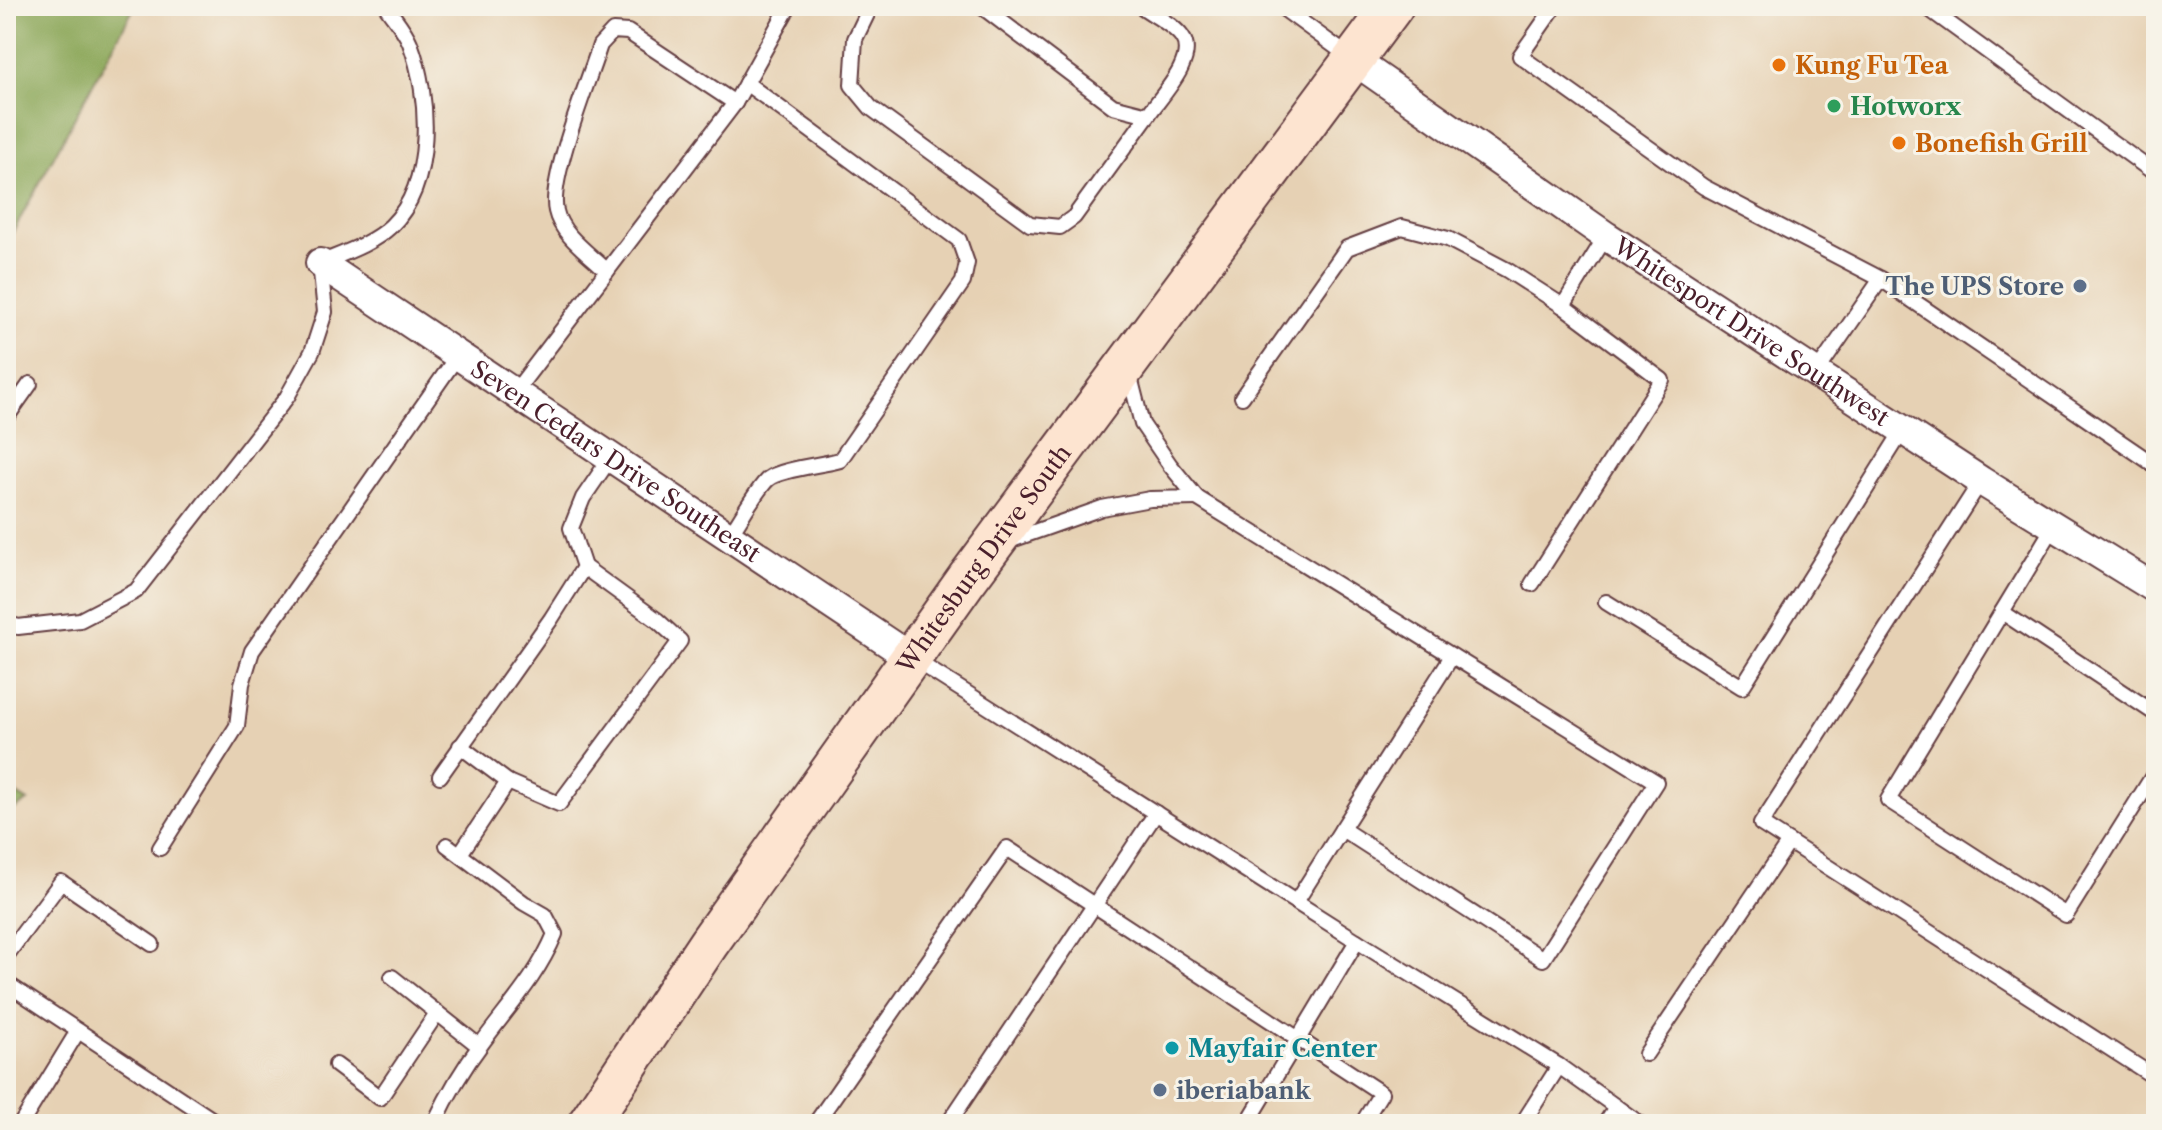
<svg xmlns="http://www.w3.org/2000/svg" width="2162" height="1130" viewBox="0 0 2162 1130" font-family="'Libre Caslon Text',serif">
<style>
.built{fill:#e6d1b4}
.forest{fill:#8ca75a;stroke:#6b6342;stroke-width:2}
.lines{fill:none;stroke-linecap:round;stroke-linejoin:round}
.lane-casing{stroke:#633c41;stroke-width:18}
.street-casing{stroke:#633c41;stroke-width:32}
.secondary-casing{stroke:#633c41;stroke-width:44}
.lane{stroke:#fff;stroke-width:14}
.street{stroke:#fff;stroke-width:28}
.secondary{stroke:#fde4d0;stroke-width:40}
.food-dot{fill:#e8710a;stroke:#f7f3e8;stroke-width:3}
.leisure-dot{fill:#2e9e5b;stroke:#f7f3e8;stroke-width:3}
.service-dot{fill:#5c6f8a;stroke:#f7f3e8;stroke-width:3}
.culture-dot{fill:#0f9aa8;stroke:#f7f3e8;stroke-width:3}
.labels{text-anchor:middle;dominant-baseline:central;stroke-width:6;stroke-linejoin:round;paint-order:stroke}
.food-label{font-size:24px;font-weight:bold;fill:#c56008;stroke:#f7f3e8;text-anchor:start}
.leisure-label{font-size:24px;font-weight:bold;fill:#27864d;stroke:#f7f3e8;text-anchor:start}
.service-label{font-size:24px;font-weight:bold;fill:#4e5e75;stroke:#f7f3e8;text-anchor:end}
.street-label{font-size:24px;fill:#4a1f2b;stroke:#f7f3e8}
.culture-label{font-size:24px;font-weight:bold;fill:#0d838f;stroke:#f7f3e8;text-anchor:start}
</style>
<rect width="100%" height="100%" fill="#f7f3e8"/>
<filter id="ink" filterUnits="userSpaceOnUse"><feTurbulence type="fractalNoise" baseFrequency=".0125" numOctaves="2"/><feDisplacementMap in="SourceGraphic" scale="16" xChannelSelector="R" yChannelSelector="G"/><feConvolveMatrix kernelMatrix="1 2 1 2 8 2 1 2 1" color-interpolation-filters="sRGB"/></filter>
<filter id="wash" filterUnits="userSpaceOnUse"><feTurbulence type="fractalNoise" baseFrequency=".006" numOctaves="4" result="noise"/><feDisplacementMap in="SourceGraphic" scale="32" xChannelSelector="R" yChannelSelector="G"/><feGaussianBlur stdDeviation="1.8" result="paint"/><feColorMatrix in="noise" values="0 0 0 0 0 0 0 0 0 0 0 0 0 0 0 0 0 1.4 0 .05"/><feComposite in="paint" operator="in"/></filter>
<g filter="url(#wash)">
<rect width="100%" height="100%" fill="#eee0c0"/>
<polygon class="built" points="135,6 2156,6 2156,1124 6,1124 6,814 27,801 6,787 6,245"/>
<g class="forest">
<polygon points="6,6 135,6 6,245"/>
<polygon points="6,787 28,801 6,814"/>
</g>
</g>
<g filter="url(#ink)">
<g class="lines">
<g class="lane-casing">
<g id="lane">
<polyline points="871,6 855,39 852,85 871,108 1030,224 1060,227 1074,217 1148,115"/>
<path d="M 981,6 L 1113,106 L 1148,115 C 1160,97 1198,59 1182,37 C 1174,25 1153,15 1141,6"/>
<polyline points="1280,6 1351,58"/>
<polyline points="1555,6 1520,56 1704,187 1881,279"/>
<polyline points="1925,6 2156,174"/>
<path d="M 607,271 C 590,254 561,235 556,211 C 548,180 589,80 600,45 L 613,31 L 628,32 L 735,103"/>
<polyline points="1563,306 1606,236"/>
<polyline points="1816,373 1881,279 2156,466"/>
<polyline points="514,393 735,103 789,6"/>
<polyline points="1242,397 1347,248 1402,227 1448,239 1507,270 1563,306 1662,380 1532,584"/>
<polyline points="6,418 30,384"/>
<polyline points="1981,481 1761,824 2156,1078"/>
<polyline points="1197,498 1656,782 1543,959 1342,829 1296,902"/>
<polyline points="2054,526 1888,800 2066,915 2156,771"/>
<path d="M 729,536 C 739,522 756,490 768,479 C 780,469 823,465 840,460 L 963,282 L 967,263 L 959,240 L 746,83"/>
<polyline points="1006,542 1102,508 1150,499 1197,498 1170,465 1142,424 1129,373"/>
<polyline points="1606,602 1742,687 1903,430"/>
<polyline points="2002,612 2156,714"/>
<path d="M 6,623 L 18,627 L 80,620 L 136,591 L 287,397 L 312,352 L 325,312 L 320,263 C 344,253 372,244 391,226 C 435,183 430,96 410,43 C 405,30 394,18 386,6"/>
<polyline points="913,659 1357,941 1559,1066 1640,1124"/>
<polyline points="440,776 551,619 584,567 571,528 583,498 611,457"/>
<polyline points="508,782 559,804 680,641 657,620 584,567"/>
<polyline points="1342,829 1452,656"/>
<polyline points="160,848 237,726 242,684 252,651 458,355"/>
<polyline points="460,854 508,782 460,746"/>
<polyline points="6,956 61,882 152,944"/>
<polyline points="392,977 479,1046"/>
<polyline points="6,983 219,1124"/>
<polyline points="1646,1054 1789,842"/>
<polyline points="336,1065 380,1098 437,1013"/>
<polyline points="21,1124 78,1031"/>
<path d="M 434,1124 C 447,1096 463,1068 482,1043 C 509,1006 537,977 555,934 L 545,915 L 524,903 L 447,845"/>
<polyline points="815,1124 1007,848 1381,1093 1362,1124"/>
<polyline points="948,1124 1156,813"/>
<polyline points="1247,1124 1357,941"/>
<polyline points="1522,1124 1559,1066"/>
<polyline points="1605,1124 1616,1107"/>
</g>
</g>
<g class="street-casing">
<g id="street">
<path id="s1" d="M 1355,61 L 1606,236 L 1981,481 L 2156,589"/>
<path id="s2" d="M 320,263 L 911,658"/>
</g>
</g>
<g class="secondary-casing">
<g id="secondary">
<path id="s3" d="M 588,1124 L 708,944 L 967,579 L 1393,6"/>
</g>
</g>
<use href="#lane" class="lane"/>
<use href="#street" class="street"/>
<use href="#secondary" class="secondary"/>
</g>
</g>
<g class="food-dot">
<circle cx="1779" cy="65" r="8"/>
<circle cx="1899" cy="143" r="8"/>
</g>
<circle class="leisure-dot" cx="1834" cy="106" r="8"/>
<g class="service-dot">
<circle cx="2080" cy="286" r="8"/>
<circle cx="1160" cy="1090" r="8"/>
</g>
<circle class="culture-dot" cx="1172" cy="1048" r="8"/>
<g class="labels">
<g class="food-label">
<text x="1795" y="65">Kung Fu Tea</text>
<text x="1915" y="143">Bonefish Grill</text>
</g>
<g class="leisure-label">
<text x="1850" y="106">Hotworx</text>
</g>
<g class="service-label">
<text x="2064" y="286">The UPS Store</text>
<text x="1176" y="1090" text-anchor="start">iberiabank</text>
</g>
<g class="street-label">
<text stroke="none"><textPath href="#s1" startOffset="480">Whitesport Drive Southwest</textPath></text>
<text stroke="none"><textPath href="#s2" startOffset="356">Seven Cedars Drive Southeast</textPath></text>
<text stroke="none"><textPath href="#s3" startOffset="690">Whitesburg Drive South</textPath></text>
</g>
<g class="culture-label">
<text x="1188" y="1048">Mayfair Center</text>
</g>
</g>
<rect width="2162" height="1130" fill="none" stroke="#f7f3e8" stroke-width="32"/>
</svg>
